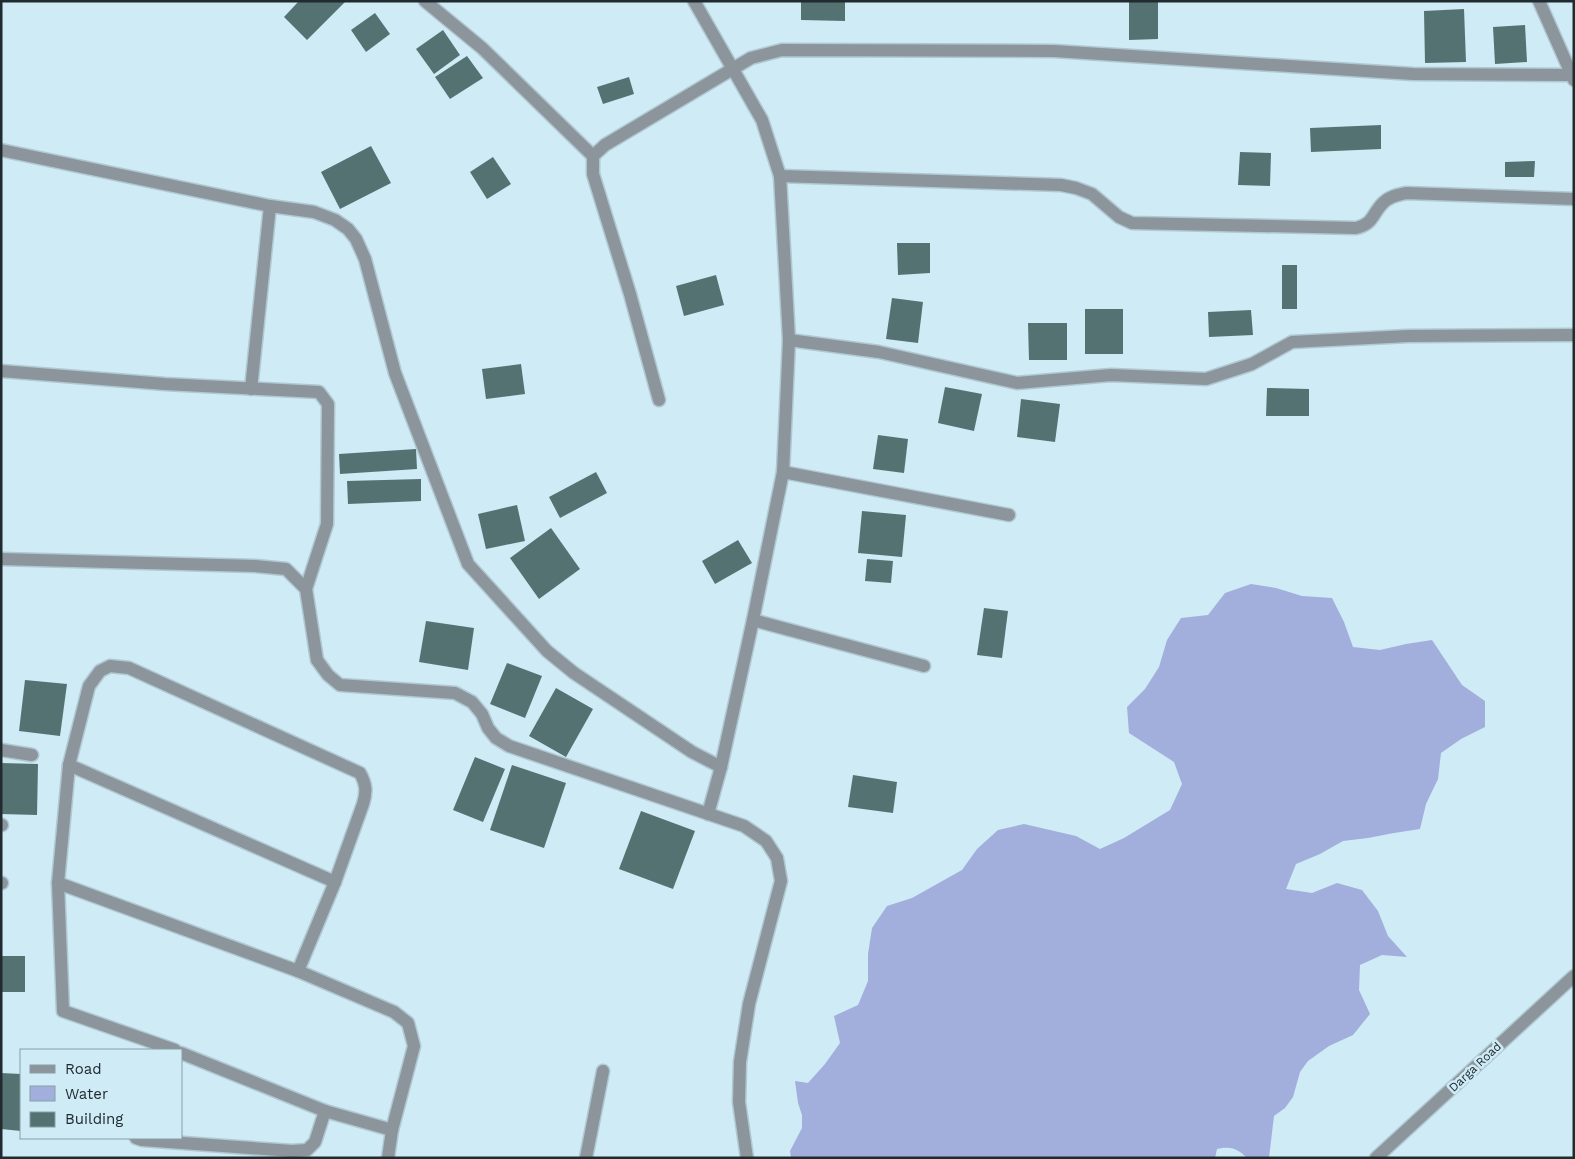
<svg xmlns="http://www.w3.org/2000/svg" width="1575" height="1159" viewBox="0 0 1575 1159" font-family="'Work Sans',sans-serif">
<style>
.water{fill:#a2afdc}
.building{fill:#557273}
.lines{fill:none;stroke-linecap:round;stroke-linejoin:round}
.minor-casing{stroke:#b0c8d2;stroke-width:15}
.minor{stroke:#8c959c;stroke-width:12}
.labels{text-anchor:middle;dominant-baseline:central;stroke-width:5;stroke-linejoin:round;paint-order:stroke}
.street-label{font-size:12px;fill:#202b2f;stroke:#cfebf6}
</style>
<rect width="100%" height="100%" fill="#cfebf6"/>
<path class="water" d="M 1251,584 L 1276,588 L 1302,596 L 1332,598 L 1344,622 L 1353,647 L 1380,650 L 1406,644 L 1432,640 L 1462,685 L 1485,701 L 1485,727 L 1461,739 L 1441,753 L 1438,779 L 1426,804 L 1420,829 L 1394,833 L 1368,838 L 1343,841 L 1320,854 L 1296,864 L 1286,889 L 1312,893 L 1337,883 L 1362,890 L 1378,911 L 1388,936 L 1407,957 L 1382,955 L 1360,965 L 1359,990 L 1370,1014 L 1353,1035 L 1329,1046 L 1308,1061 L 1300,1072 L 1293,1097 L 1285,1108 L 1274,1116 L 1269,1158 L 1247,1158 C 1237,1148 1230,1146 1217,1149 L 1215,1158 L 791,1158 L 790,1151 L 802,1128 L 802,1115 L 798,1103 L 795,1081 L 808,1083 L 825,1064 L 840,1043 L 834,1016 L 858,1005 L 868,981 L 868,954 L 872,928 L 887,906 L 912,898 L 962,870 L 977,849 L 998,830 L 1024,824 L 1076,836 L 1100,849 L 1124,838 L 1170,810 L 1182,784 L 1174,762 L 1129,733 L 1127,707 L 1145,689 L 1159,667 L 1167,640 L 1181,618 L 1208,615 L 1225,593 Z"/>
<g class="building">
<polygon points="299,1 346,1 307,40 284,17"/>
<polygon points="801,1 845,1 845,21 801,20"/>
<polygon points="1129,1 1158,1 1158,39 1129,40"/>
<polygon points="1464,9 1466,62 1425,63 1424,11"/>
<polygon points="375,13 390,34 366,52 351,30"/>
<polygon points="1525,25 1527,62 1495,64 1493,27"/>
<polygon points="443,30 460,55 434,74 416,49"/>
<polygon points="467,56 483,78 450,99 435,77"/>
<polygon points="629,77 634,94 603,104 597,87"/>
<polygon points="1381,125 1381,149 1311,152 1310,128"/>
<polygon points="371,146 391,183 340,209 321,172"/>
<polygon points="1240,152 1271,153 1270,186 1238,185"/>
<polygon points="493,157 511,184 487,199 470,172"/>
<polygon points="1535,161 1534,177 1505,177 1505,162"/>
<polygon points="897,243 930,243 930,273 898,275"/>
<rect x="1282" y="265" width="15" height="44"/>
<polygon points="716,275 724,305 684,316 676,286"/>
<polygon points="892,298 923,302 918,343 886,339"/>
<rect x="1085" y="309" width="38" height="45"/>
<polygon points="1251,310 1253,335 1209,337 1208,312"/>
<polygon points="1028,323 1067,323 1067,360 1029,360"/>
<polygon points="521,364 525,394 486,399 482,369"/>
<polygon points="945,387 982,394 974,431 938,423"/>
<polygon points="1267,388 1309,389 1309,416 1266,416"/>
<polygon points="1021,399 1060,404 1055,442 1017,437"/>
<polygon points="878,435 908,439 904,473 873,469"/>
<polygon points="416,449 417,469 340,474 339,454"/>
<polygon points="596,472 607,493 560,518 549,497"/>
<polygon points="421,479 421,501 348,504 347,481"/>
<polygon points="517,505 525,541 486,549 478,514"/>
<polygon points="862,511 906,515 902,557 858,553"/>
<polygon points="551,528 580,569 539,599 510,558"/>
<polygon points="738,540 752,563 715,584 702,561"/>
<polygon points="867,559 893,561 891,583 865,581"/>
<polygon points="984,608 1008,611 1002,658 977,655"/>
<polygon points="426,621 474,628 468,670 419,662"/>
<polygon points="507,663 542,676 525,718 490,704"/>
<polygon points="25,680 67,684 60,736 19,731"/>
<polygon points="556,688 593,709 566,757 529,736"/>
<polygon points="475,757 505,769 483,822 453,810"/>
<polygon points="1,763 38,764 37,815 1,814"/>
<polygon points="512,765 566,783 544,848 490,830"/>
<polygon points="853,775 897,782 893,813 848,807"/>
<polygon points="641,811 695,831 673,889 619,869"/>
<rect x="1" y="956" width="24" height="36"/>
<polygon points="1,1073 21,1074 21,1131 1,1129"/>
</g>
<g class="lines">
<g class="minor-casing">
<g id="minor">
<polyline points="425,1 482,48 593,156 605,145 751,58 782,50 1054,51 1413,74 1571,75"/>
<polyline points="694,1 762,120 780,176 789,340 783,472 753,620 924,666"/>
<polyline points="1539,1 1574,80"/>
<polyline points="1,150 270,206 314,212 335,220 348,229 356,239 365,259 395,373 468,564 547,651 574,673 692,752 721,767"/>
<polyline points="593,156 593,174 630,294 659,400"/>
<path d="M 780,176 L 1061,185 L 1076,188 L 1092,194 L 1119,217 L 1132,223 L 1356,228 C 1374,224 1372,213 1384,202 C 1390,196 1398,195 1406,193 L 1574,199"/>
<polyline points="789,340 879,352 1017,383 1111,375 1206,379 1252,364 1292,342 1408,336 1574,335"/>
<polyline points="1,371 165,384 319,392 328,404 327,524 306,589"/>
<polyline points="251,389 270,206"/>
<polyline points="783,472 1009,515"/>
<polyline points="1,559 255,566 286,569 306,589 317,660 328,675 340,685 455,693 472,702 482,714 488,728 496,738 509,746 744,826 766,841 777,858 781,881 749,1004 740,1062 739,1102 747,1158"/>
<polyline points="1,750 32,755"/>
<polyline points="69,765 335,882"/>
<polyline points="708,814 721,767 753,620"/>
<polyline points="1,825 2,825"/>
<polyline points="1,883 2,883"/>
<polyline points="58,883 298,971 394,1012 408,1023 414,1046 392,1130 388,1158"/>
<path d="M 175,1050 L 63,1011 L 58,883 L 69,765 L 89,686 L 100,671 L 110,666 L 129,668 L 360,773 C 366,784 367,791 363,804 L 335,882 L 298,971"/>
<polyline points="181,1053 325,1111 392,1130"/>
<polyline points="136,1138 142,1140 292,1151 307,1150 315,1142 325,1111"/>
<polyline points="586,1158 603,1071"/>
<polyline points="1376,1158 1574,976"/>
</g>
</g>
<use href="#minor" class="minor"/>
</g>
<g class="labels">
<g class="street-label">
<text transform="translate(1475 1067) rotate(-43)">Darga Road</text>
</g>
</g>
<rect width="1575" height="1159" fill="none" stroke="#202b2f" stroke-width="5"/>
<rect x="20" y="1049" width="162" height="90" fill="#cfebf6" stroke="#899ea6"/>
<rect x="30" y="1065" width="25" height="8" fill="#8c959c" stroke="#899ea6"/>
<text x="65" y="1074" font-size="15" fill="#202b2f">Road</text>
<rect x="30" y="1086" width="25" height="15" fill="#a2afdc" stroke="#899ea6"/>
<text x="65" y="1099" font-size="15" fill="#202b2f">Water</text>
<rect x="30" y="1112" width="25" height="15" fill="#557273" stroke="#899ea6"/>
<text x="65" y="1124" font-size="15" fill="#202b2f">Building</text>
</svg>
